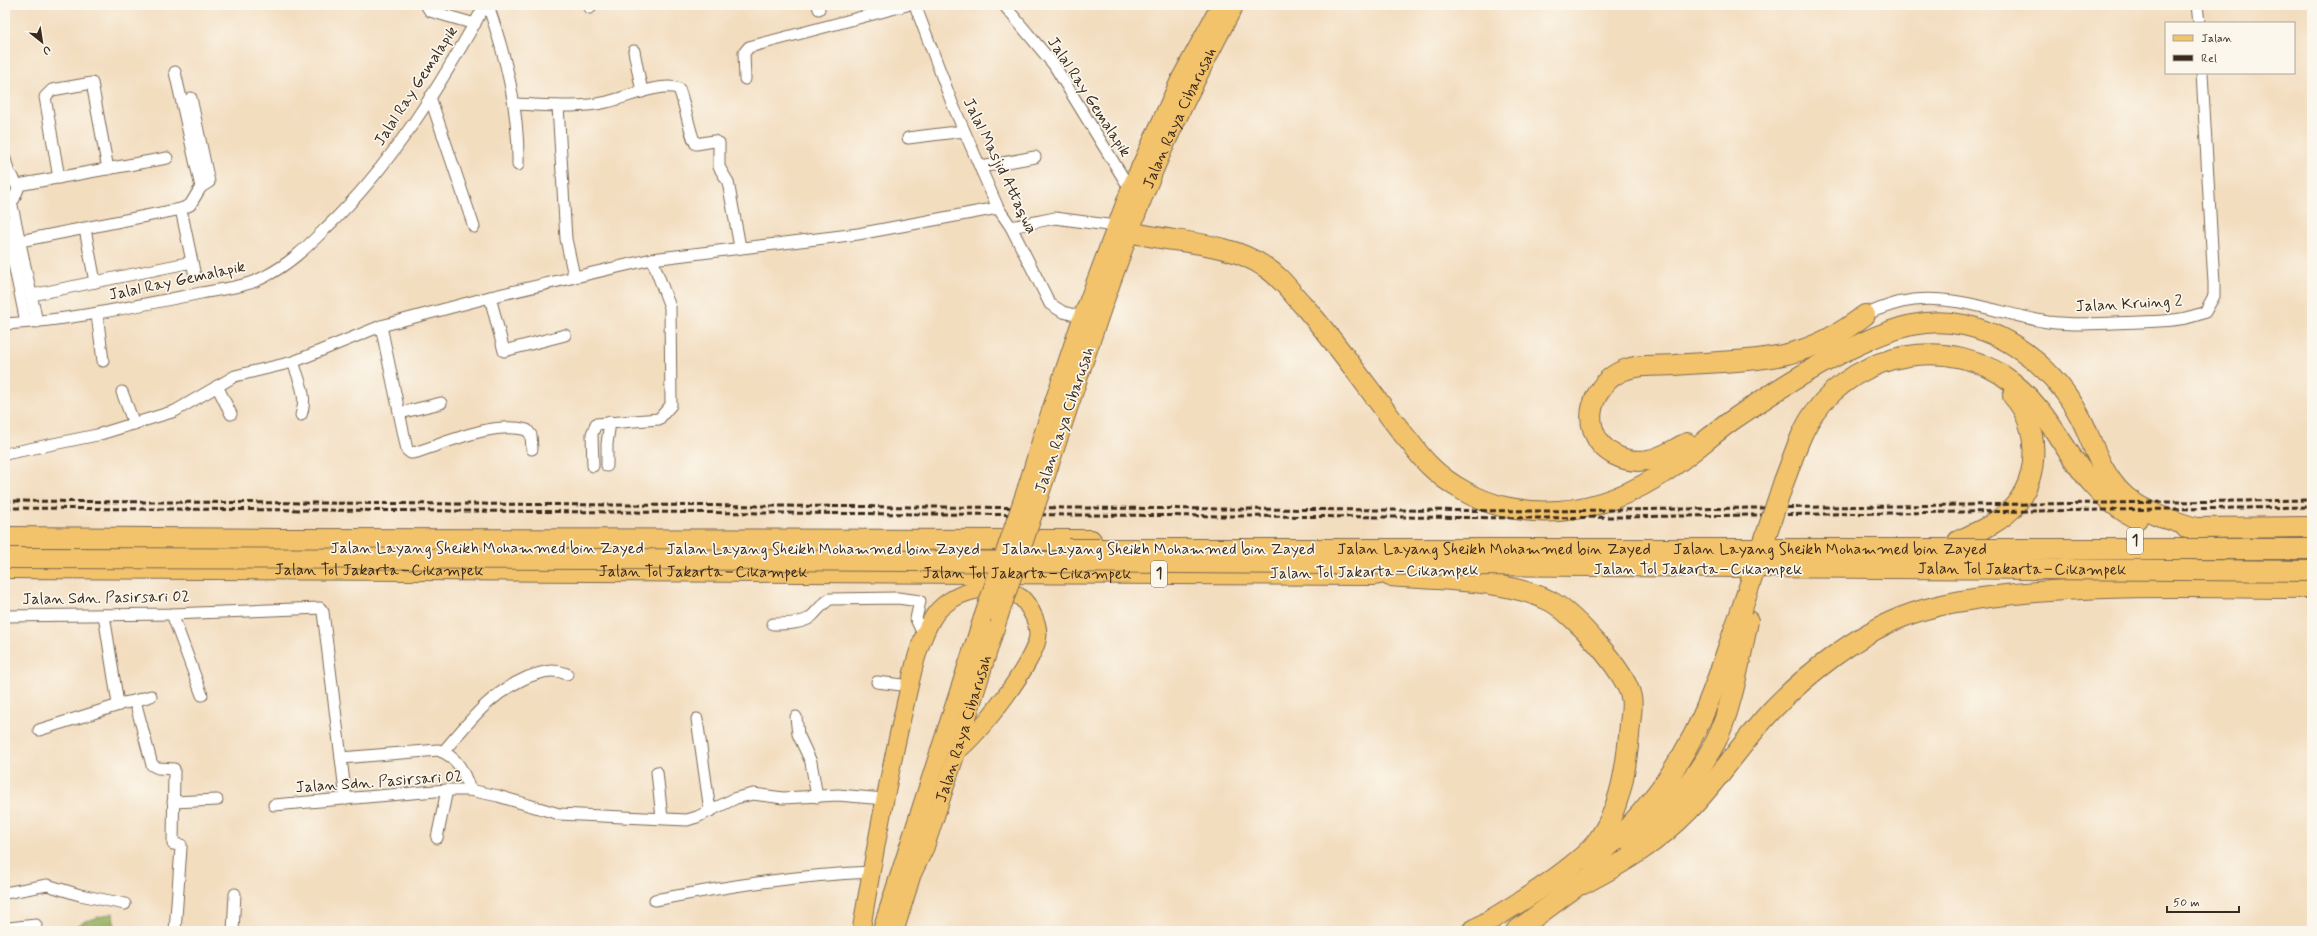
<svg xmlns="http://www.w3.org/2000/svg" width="2317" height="936" viewBox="0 0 2317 936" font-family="Mynerve,sans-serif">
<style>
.forest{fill:#9ab365;stroke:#6a6e42}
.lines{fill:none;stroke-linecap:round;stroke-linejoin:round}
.street-casing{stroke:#7b6956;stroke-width:13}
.primary-casing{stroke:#7b6956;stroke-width:19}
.highway-casing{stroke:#7b6956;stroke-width:22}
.street{stroke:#fff;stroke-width:11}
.primary{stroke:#f2c36a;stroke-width:17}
.highway{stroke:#f2c36a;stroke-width:20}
.rail{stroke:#3b2a1e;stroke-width:3;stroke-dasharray:6 3;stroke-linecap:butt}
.primary-bridge-casing{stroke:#7b6956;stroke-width:19;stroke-linecap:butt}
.highway-bridge-casing{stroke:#7b6956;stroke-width:22;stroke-linecap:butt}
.primary-bridge{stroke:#f2c36a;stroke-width:17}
.highway-bridge{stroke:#f2c36a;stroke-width:20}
.labels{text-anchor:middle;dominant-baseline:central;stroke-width:3.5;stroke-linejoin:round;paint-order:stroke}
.shield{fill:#fbf7ec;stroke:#75685c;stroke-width:1}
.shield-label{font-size:15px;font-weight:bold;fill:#3b2a1e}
.street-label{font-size:16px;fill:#3b2a1e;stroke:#fbf7ec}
</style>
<rect width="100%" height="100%" fill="#fbf7ec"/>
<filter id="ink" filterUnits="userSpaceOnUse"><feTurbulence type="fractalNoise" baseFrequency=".025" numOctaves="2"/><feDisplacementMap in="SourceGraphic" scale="8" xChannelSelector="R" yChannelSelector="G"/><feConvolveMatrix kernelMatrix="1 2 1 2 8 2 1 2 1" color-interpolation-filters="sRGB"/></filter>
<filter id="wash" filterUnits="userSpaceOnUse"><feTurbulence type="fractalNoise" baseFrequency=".012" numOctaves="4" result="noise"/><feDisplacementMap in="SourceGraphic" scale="16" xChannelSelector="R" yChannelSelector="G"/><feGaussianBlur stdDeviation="0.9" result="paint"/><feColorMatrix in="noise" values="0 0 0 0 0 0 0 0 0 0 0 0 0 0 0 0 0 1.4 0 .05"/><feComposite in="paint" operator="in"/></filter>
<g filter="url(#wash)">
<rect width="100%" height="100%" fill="#f3ddbf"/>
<polygon class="forest" points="113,913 115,931 72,931 70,929 86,921"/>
</g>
<g filter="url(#ink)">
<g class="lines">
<g class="street-casing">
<g id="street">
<polyline points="426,5 430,11 475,24"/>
<path d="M 488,5 C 506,58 519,109 518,165"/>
<polyline points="590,5 590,8"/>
<polyline points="818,5 819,9"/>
<polyline points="915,5 952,103 998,208 1011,227 1050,304 1063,312 1082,317"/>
<polyline points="1004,5 1054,65 1130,189"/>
<polyline points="2197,5 2199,23"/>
<polyline points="634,51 642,92"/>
<polyline points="745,79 744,53 749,47 907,5"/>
<polyline points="430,97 474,227"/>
<polyline points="191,98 209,182 201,187"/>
<path d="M 515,104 C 545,105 577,109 607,102 C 624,98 664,81 679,89 C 684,100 691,139 696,144 L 714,141 L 719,143 L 719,167 L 728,182 L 740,247"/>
<polyline points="558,106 566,239 574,276"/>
<polyline points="908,138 964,131"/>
<polyline points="5,159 9,174"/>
<polyline points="981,167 1035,157"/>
<polyline points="5,174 13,177 18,189 14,199 5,203"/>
<polyline points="59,178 45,97 52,90 92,83 108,169"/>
<polyline points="18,185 167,158"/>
<polyline points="11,201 37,322"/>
<polyline points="181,209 195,276"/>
<polyline points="5,221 26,322"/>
<polyline points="1011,227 1055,218 1115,226"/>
<polyline points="85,229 95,282"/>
<polyline points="20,241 181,209 190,205 201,187 175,72"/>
<polyline points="32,295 192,262"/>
<polyline points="490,297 504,351 565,335"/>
<polyline points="97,314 103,361"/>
<path d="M 1865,315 C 1880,308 1897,302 1914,300 C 1959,295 2004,315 2048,322 C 2078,326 2109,323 2139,322 C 2162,321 2184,321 2205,312 L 2214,296 L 2214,283 L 2202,73"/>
<path d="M 5,324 C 72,320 136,306 201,293 C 222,289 246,287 264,277 C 288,265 306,248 325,229 C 392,165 440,86 485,5"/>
<path d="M 381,326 L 407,450 L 411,453 L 417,452 C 449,442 493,421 527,430 L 531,435 L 532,449"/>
<path d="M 293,362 C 299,380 308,397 301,415"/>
<polyline points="217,386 231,414"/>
<polyline points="122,392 134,424"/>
<polyline points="400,413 441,403"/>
<polyline points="5,454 97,435 175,411 235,376 293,362 381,326 490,297 652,259 858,234 998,208"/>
<polyline points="593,466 592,434 596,424 659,419 671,405 670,307 652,259"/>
<polyline points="607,466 607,444 610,422"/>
<polyline points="172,614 202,695"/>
<polyline points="104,615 118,704 135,701 152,765 158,768 174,769 173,844 181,845 181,848 175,931"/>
<polyline points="5,616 172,614 320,608 323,612 346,799"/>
<path d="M 773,624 C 784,624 804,624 812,616 C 819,609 822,604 830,599 L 898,598 L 920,601 L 916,619 L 924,636"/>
<polyline points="877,682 910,686"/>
<polyline points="134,701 151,696"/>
<polyline points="796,717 798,734 811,762 817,797"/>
<polyline points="697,719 710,811"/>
<polyline points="39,730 119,705"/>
<path d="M 443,752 C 470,721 489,694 528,677 C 542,672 553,668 567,674"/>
<path d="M 341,758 L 438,750 C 458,757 464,772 470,790"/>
<polyline points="657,772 662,818"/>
<polyline points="173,802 217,800"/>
<polyline points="274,805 447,790 470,790 498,796 559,814 687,820 697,817 736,798 753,794 783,798 838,795 884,799"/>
<polyline points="437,838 447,790"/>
<polyline points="5,893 47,885 80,895 125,904"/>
<path d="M 655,900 C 727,886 798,875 871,872"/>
<polyline points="10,931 9,928 36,925"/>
<polyline points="233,931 235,894"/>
</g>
</g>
<g class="primary-casing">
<g id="primary">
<polyline points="1027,486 1044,430 1082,317 1130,189 1180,79 1220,5"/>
<path id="s1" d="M 1043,486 C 1078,381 1111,276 1153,174 C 1177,116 1206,60 1235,5"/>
<path d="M 861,931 C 873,860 886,789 902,718 C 910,686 915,649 932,619 C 947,592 994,579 1020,597 C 1025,600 1028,606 1031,611 C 1035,618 1038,627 1038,635 C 1037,659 978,737 957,751"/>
<polyline points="881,931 982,619"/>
<path id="s2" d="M 895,931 L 912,875 L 925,848 L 957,751 L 999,617"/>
</g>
</g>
<g class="highway-casing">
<g id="highway">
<path d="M 1131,232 C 1176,244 1225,240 1265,267 C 1280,276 1290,291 1302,304 C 1339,345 1370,392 1404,435 C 1413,445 1420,457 1430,466 C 1449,485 1478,501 1505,507 C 1559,519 1610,506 1657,477 C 1683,461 1706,439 1731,421 C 1773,392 1816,364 1862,343 C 1895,327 1928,317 1964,325 C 2019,337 2064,379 2086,429 C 2096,454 2105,479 2126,497 C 2147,514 2174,521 2199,529"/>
<path d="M 1687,443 C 1674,449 1662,458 1648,460 C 1625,464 1600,453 1593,429 C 1586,407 1601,380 1622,371 C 1638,364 1658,366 1675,365 C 1712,362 1751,362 1787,354 C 1815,348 1843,332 1865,315"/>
<path d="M 1784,481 C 1793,459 1800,432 1815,412 C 1859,351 1951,334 2012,382 C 2063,422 2072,486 2137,519"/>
<polyline points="2186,528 2312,527"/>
<polyline points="5,537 282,539 1091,540"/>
<path d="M 1958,541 C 1978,532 2003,521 2017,503 C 2040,472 2039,425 2013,396"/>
<path id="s3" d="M 5,568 L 1374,575 L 1404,570"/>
<path d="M 1390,576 C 1438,580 1506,579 1550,601 C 1573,613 1626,671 1631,697 C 1633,705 1631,715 1630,724 C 1627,764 1621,811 1595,844 C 1587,854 1576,862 1566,870 C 1536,893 1504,912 1472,931"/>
<path d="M 1630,842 C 1663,813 1695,782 1716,741 C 1732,708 1740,658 1748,621"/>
<path d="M 1592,861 C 1634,826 1669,783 1694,734 C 1714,695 1726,651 1741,611"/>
<path d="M 1583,884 C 1622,864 1658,842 1689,810 C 1720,778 1744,739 1775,707 C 1807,674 1857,635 1900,618 C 1934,604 1970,599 2006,595 C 2108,583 2210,588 2312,588"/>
<polyline points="1516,931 1592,875"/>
</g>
</g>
<use href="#street" class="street"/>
<use href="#primary" class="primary"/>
<use href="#highway" class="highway"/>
<g class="rail">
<polyline points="5,501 1544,511 2312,500"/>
<polyline points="5,508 1544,518 2312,507"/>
</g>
<g class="primary-bridge-casing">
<g id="primary-bridge">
<polyline points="999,617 1043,486"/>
<polyline points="982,619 1027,486"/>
</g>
</g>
<g class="highway-bridge-casing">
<g id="highway-bridge">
<path id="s4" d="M 1069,549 L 2312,549"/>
<path id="s5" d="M 5,558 L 619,559 L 2312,571"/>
<polyline points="1741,611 1784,481"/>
</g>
</g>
<use href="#primary-bridge" class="primary-bridge"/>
<use href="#highway-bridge" class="highway-bridge"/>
</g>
</g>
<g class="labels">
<g class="shield">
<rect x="2127" y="528" width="16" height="26" rx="3"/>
<rect x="1151" y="561" width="16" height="26" rx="3"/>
</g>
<g class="shield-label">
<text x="2135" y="541">1</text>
<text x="1159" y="574">1</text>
</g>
<g class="street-label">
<text transform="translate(416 86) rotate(-57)">Jalal Ray Gemalapik</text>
<text transform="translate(1089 97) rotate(57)">Jalal Ray Gemalapik</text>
<text stroke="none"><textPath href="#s1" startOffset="393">Jalan Raya Cibarusah</textPath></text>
<text transform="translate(1000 166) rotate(64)">Jalal Masjid Attaqwa</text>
<text transform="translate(177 281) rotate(-12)">Jalal Ray Gemalapik</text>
<text transform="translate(2129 304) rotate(-3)">Jalan Kruing 2</text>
<text transform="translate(1065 420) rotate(-71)">Jalan Raya Cibarusah</text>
<text x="487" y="548">Jalan Layang Sheikh Mohammed bin Zayed</text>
<text x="823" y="549">Jalan Layang Sheikh Mohammed bin Zayed</text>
<text x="1158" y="549">Jalan Layang Sheikh Mohammed bin Zayed</text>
<text stroke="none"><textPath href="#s4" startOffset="425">Jalan Layang Sheikh Mohammed bin Zayed</textPath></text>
<text stroke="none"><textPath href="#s4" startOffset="761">Jalan Layang Sheikh Mohammed bin Zayed</textPath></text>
<text x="1698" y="569">Jalan Tol Jakarta–Cikampek</text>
<text stroke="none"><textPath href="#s3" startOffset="374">Jalan Tol Jakarta–Cikampek</textPath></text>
<text stroke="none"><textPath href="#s5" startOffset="2017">Jalan Tol Jakarta–Cikampek</textPath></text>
<text stroke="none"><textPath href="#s3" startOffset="698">Jalan Tol Jakarta–Cikampek</textPath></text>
<text transform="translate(1374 572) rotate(-1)">Jalan Tol Jakarta–Cikampek</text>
<text stroke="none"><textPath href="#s3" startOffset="1022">Jalan Tol Jakarta–Cikampek</textPath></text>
<text transform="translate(106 598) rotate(-1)">Jalan Sdn. Pasirsari 02</text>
<text stroke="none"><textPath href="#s2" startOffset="214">Jalan Raya Cibarusah</textPath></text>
<text transform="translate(379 782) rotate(-4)">Jalan Sdn. Pasirsari 02</text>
</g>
</g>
<rect width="2317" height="936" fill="none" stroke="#fbf7ec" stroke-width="20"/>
<rect x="2165" y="22" width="130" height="52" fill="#fbf7ec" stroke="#aea59a"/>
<rect x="2173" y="35" width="20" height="6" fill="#f2c36a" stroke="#aea59a"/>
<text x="2201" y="42" font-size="12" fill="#3b2a1e">Jalan</text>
<rect x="2173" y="55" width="20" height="6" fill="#3b2a1e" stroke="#aea59a"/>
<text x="2201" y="62" font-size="12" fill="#3b2a1e">Rel</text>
<g transform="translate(42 42) rotate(150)" stroke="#fbf7ec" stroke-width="3" paint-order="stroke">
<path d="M0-3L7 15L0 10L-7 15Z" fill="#3b2a1e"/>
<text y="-6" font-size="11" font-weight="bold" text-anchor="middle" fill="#3b2a1e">U</text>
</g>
<path d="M2167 906v6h72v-6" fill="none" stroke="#3b2a1e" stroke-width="2"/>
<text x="2173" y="906" font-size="12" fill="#3b2a1e" stroke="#fbf7ec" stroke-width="3" paint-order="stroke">50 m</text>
</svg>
